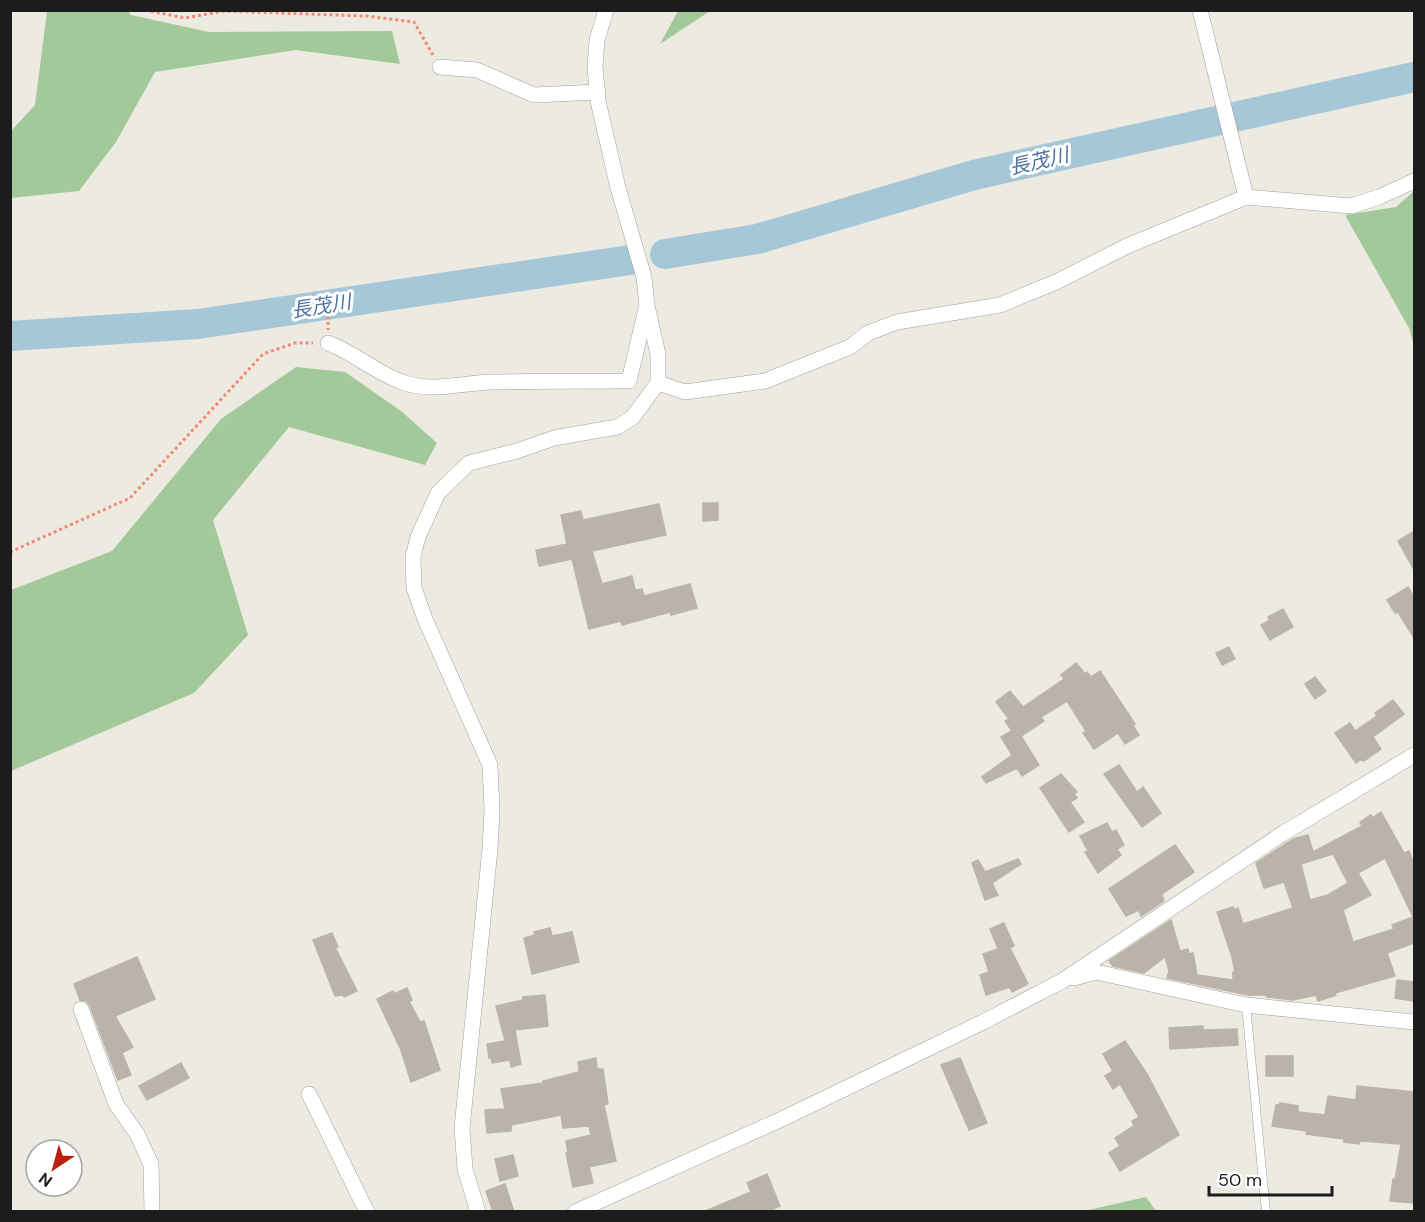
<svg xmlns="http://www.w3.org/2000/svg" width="1425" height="1222" viewBox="0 0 1425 1222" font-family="'DM Sans','Noto Sans JP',sans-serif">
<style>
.forest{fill:#a3c99a}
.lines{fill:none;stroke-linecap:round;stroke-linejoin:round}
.river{stroke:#a5c7d8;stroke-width:30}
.building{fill:#b9b3ac;stroke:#bdb3a6;stroke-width:1.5;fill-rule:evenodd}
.service-casing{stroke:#a0a0a0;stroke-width:9}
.minor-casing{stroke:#a0a0a0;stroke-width:16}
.path{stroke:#ef8b71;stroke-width:3;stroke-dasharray:3 3;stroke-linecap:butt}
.service{stroke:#fff;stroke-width:8}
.minor{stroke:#fff;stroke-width:15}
.labels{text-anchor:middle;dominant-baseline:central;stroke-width:6;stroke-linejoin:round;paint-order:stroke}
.water-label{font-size:20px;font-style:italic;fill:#5071a4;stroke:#fff}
</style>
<rect width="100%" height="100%" fill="#edeae2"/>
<g class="forest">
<polygon points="47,11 128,11 131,15 209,32 392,31 400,64 296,50 155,72 116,142 79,191 11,198 11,131 35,105"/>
<polygon points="678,11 710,11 660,44"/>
<polygon points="1414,191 1414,345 1409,328 1345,215 1396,207"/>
<polygon points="296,367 345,372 401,411 437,443 425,465 289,427 213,520 248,635 194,693 11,771 11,590 112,551 221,419"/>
<polygon points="1146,1197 1156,1211 1084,1211"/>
</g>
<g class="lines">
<g class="river">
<polyline points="665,254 757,239 974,175 1414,77"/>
<polyline points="10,336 198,324 630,260"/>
</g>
</g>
<g class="building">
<polygon points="703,503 718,503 718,520 703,521"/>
<polygon points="659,504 666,535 592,551 602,584 632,576 635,590 642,589 644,596 690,584 697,608 671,615 670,612 622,625 621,621 589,629 572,559 539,566 536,550 567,544 561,515 581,511 583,520"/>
<polygon points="1414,531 1414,570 1398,541"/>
<polygon points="1408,587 1414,597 1414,638 1398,612 1395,613 1387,600"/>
<polygon points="1283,609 1293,627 1270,640 1261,625 1270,620 1268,617"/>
<polygon points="1229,647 1235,659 1222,665 1216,653"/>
<polygon points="1076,663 1085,674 1087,672 1091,677 1100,671 1135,724 1133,726 1139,735 1125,744 1118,733 1094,749 1083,733 1086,731 1067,701 1041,717 1044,721 1021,736 1039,765 1022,776 1017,768 986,783 982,777 1012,755 1001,737 1012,731 1005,721 1009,719 996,702 1010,691 1023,707 1064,679 1061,675"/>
<polygon points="1315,677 1326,691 1315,699 1305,684"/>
<polygon points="1393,700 1404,714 1373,737 1381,749 1364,761 1360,760 1356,763 1335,733 1350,723 1355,731 1377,716 1375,713"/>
<polygon points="1119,765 1137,792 1143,787 1161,813 1142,827 1104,774"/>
<polygon points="1061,774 1077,792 1074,794 1077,798 1070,802 1084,822 1069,832 1040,788"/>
<path d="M 1381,812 L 1404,853 L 1409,851 L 1414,864 L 1414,943 L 1387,953 L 1395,976 L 1335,993 L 1336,995 L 1318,1001 L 1316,995 L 1293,1000 L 1267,997 L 1266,995 L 1248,995 L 1167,978 L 1169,971 L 1165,957 L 1144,973 L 1113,966 L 1109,961 L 1171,920 L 1180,951 L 1188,949 L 1189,954 L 1193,953 L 1197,975 L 1233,980 L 1233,972 L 1235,972 L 1232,957 L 1217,912 L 1233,907 L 1234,910 L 1238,908 L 1243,924 L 1293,908 L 1284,882 L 1264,888 L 1256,863 L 1293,839 L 1308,835 L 1313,852 L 1362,826 L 1360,822 L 1371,815 L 1372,818 ZM 1333,854 L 1348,883 L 1328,895 L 1310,900 L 1301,864 ZM 1385,858 L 1413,917 L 1392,925 L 1394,929 L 1353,942 L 1343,910 L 1371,895 L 1358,873 Z"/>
<polygon points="1107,823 1112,832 1116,830 1124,845 1117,849 1121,855 1098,873 1085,852 1088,851 1080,836"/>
<polygon points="1175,845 1194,872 1162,894 1164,901 1141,916 1139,910 1126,916 1109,889"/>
<polygon points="1018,859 1021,864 992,883 998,895 985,900 972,863 978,860 985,872"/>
<polygon points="1004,923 1014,946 1010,948 1028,984 1012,992 1010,987 986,995 980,975 989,972 983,954 998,949 990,929"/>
<polygon points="550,928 552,936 572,932 579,962 532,974 524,938 535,935 534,932"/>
<polygon points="332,933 338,947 335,947 357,991 344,997 343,995 335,996 313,940"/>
<polygon points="137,957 155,999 115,1016 133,1047 122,1053 131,1075 118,1080 90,1006 87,1001 80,1000 74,984"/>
<polygon points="1397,980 1414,982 1414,1001 1395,998"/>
<polygon points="407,988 412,1000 409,1001 420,1022 424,1021 440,1070 411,1082 401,1050 377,999 393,991 394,994"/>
<polygon points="545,995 548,1026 515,1030 521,1064 511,1067 510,1060 492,1063 491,1057 489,1058 487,1044 505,1041 496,1006 523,1000 523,997"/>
<polygon points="1203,1026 1203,1030 1237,1029 1238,1045 1170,1049 1169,1028"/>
<polygon points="1125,1041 1147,1074 1179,1135 1120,1171 1109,1153 1120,1146 1115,1138 1134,1126 1132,1121 1139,1117 1120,1084 1113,1089 1105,1076 1113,1071 1103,1054"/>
<rect x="1266" y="1056" width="27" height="20"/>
<polygon points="596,1058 597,1069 603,1069 608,1104 604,1105 616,1161 589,1167 593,1183 573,1187 566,1153 568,1153 566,1141 591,1135 589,1126 563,1128 561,1115 511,1125 511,1131 487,1133 485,1110 505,1109 501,1089 543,1083 543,1081 579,1072 578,1062"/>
<polygon points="960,1058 987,1123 969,1130 941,1065"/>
<polygon points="181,1063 189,1078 147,1100 139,1086"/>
<polygon points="1357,1086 1414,1092 1414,1203 1390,1201 1393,1179 1395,1180 1401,1144 1360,1141 1359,1144 1344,1142 1344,1139 1306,1134 1307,1131 1272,1126 1276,1105 1280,1105 1280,1103 1298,1106 1298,1112 1325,1115 1328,1096 1356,1100"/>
<polygon points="513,1155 518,1176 500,1181 495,1159"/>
<polygon points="767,1174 780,1206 767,1212 703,1212 751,1192 747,1183"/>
<polygon points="505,1184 514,1212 493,1212 486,1191"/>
</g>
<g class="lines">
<g class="service-casing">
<polyline id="service" points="1246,1005 1266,1212"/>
</g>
<g class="minor-casing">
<g id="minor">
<polyline points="1200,10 1246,197"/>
<polyline points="440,67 477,70 534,95 598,92"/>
<path d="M 328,343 C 355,353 377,374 405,383 C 434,392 463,383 491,382 C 537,381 583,381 629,381 L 646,309"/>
<polyline points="658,383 685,392 765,381 850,347 868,333 897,322 1000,305 1056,282 1127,246 1246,197 1351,206 1379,197 1414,181"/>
<polyline points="1074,978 1096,972 1246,1005 1414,1022"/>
<polyline points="81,1009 116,1104 137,1134 151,1164 152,1212"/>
<polyline points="309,1094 367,1212"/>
<polyline points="478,1212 465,1169 462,1128 490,849 492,810 490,765 425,619 414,588 413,557 418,537 438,493 469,463 517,451 554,438 617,427 632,418 658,383 658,354 647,306 644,277 618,188 598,101 595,66 597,40 606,10"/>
<polyline points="575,1212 782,1119 983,1022 1062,981 1282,834 1414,755"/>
</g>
</g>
<g class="path">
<polyline points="145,10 185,18 224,11 366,16 414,22 433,55"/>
<polyline points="328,310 328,330"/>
<polyline points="10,552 130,498 263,354 295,343 313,343"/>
</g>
<use href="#service" class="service"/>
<use href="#minor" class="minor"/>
</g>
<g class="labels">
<g class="water-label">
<text transform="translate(1039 161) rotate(-13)">長茂川</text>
<text transform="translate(321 306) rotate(-9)">長茂川</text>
</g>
</g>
<rect width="1425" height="1222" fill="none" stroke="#1c1c1c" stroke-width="24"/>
<g transform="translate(54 1168) rotate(216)"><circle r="28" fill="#ffffff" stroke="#a4a4a4" stroke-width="1.5"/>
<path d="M0-4.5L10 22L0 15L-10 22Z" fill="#ba200e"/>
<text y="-9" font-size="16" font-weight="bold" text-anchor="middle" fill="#1c1c1c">N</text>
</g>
<path d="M1209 1186v9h123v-9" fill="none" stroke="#1c1c1c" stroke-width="3"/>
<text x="1218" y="1186" font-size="18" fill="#1c1c1c" stroke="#ffffff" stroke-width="4.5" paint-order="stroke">50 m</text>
</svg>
